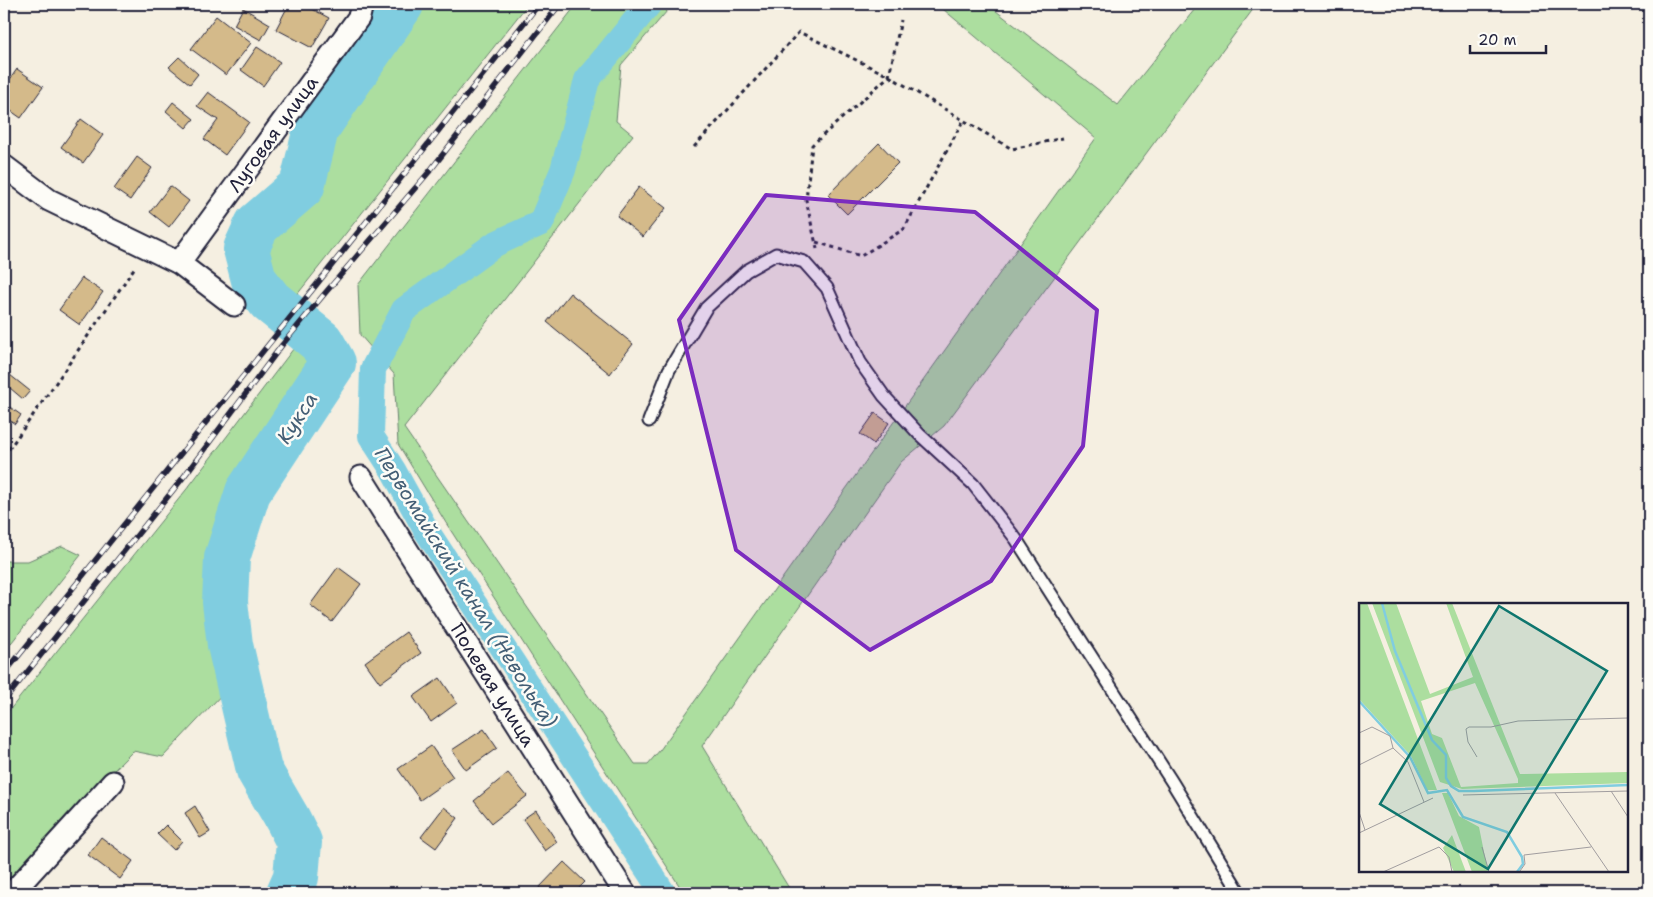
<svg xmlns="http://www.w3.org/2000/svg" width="1653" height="897" viewBox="0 0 1653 897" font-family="'Shantell Sans',sans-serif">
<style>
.green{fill:#acde9f;stroke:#67806d}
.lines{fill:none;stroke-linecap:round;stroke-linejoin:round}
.canal{stroke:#80cde0;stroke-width:26}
.river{stroke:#80cde0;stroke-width:46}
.building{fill:#d4ba8a;stroke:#22223b}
.lane-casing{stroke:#22223b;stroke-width:15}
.street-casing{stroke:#22223b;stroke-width:25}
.path{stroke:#22223b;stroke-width:3;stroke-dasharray:4 4;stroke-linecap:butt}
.lane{stroke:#fdfcf7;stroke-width:11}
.street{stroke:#fdfcf7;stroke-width:21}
.rail-casing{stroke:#22223b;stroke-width:5.5}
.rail{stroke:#fdfcf7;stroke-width:4;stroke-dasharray:11;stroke-linecap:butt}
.marked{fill:#7b2cbf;fill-opacity:0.2;stroke:#7b2cbf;stroke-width:4;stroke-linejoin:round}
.labels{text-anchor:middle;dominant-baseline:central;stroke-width:5;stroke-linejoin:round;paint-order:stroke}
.street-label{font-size:19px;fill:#22223b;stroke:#fdfcf7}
.water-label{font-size:20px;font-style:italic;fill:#435e75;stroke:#fdfcf7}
.inset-river{fill:none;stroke:#80cde0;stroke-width:2.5}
.inset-road{fill:none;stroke:#a19d9f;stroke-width:1}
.view{fill:#0f766e;fill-opacity:0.15;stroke:#0f766e;stroke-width:2.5}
.inset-edge{fill:none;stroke:#22223b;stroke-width:2.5}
</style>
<rect width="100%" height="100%" fill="#f5efe1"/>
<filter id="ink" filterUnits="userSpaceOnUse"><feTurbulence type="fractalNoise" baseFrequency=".02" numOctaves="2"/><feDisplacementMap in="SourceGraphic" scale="10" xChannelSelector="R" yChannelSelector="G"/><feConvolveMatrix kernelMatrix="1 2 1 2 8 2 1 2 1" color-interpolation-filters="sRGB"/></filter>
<g filter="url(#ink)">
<g class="green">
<polygon points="412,4 528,4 296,296 279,279 265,256 262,233 307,193 329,129 410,13"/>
<polygon points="577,4 673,4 621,65 616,121 633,135 404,428 635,764 648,764 660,750 1096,138 937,4 987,4 1118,105 1199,4 1257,4 944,426 901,462 702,746 792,893 684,893 446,523 398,444 394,374 360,335 358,285"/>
<polygon points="300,340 312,352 319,372 221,524 215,559 216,604 227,689 163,757 133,751 50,835 4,890 4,717 190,485"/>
<polygon points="62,546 81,555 4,652 4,561 28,561"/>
</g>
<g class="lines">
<polyline class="canal" points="649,4 587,80 563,170 541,223 495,244 404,310 373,369 371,436 393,470 426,530 663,893"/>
<polyline class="river" points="289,893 296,877 299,842 288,820 259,770 230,645 225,602 227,558 248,492 333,363 321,342 270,301 254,280 246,249 257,225 302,186 316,129 401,4"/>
</g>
<g class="building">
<polygon points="289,4 303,4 329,18 312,48 276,29"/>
<polygon points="243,8 270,24 261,40 234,25"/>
<polygon points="216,16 251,43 226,75 191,49"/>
<polygon points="257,47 280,62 263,86 241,70"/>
<polygon points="179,57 198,74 190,84 169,67"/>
<polygon points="17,69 43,87 21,118 4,106 4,88"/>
<polygon points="208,92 249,122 225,155 204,139 218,120 197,106"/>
<polygon points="173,102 194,119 186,128 166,111"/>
<polygon points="81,119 103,135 83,163 61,147"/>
<polygon points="879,143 898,163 847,214 828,195"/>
<polygon points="137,157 152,168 130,200 114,189"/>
<polygon points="170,186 189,201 169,227 150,212"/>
<polygon points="639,187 666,208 643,237 617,216"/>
<polygon points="82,278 103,292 80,325 59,310"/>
<polygon points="570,293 633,344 610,374 547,322"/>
<polygon points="10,375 30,391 23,399 4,383"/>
<polygon points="4,403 21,415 15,424 4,416"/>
<polygon points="875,413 889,423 874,444 860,434"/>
<polygon points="338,567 361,584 332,622 310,605"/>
<polygon points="406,632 421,653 380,683 365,662"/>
<polygon points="440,678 457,703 431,722 413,697"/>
<polygon points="484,729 497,748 466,770 452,750"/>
<polygon points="431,746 453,777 420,800 398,769"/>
<polygon points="508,773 527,796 492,823 474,801"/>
<polygon points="195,806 210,832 200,838 185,813"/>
<polygon points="444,807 458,818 436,848 421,837"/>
<polygon points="536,810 557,842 545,851 523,819"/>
<polygon points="166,825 182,841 174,850 157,834"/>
<polygon points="101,837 133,861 120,879 88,855"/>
<polygon points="564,862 585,882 574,893 542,893 538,889"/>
</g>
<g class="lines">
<g class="lane-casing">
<polyline id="lane" points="649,421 669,370 706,308 746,271 776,254 804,262 827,288 860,362 884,396 919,434 973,484 1016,539 1172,782 1240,893"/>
</g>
<g class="street-casing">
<g id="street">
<polyline points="4,166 49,200 179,263 234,305"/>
<polyline points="179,263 359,17 362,4"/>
<polyline points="361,477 625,893"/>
<polyline points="12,893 113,782"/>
</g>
</g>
<g class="path">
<polyline points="694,147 799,32 889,76 1012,149 1063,138"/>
<polyline points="816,242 861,256 904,229 963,121"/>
<polyline points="817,249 806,200 812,145 889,76 901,20"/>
<polyline points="4,456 55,384 135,267"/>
</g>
<use href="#lane" class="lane"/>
<use href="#street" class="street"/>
<g class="rail-casing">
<g id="rail">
<polyline points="4,674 317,284 539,4"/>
<polyline points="4,701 182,479 282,345 326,292 429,172 560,4"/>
</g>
</g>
<use href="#rail" class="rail"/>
</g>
</g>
<path class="marked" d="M 766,195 L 975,212 L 1097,310 L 1083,446 L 991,581 L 870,650 L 736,550 L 679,320 Z"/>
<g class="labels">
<g class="street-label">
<text transform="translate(273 134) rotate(-54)">Луговая улица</text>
<text transform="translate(493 685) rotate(58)">Полевая улица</text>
</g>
<g class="water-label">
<text transform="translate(297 418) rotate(-57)">Кукса</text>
<text transform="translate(466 587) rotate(58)">Первомайский канал (Неволька)</text>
</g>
</g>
<g transform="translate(1359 603)">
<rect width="269" height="269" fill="#f5efe1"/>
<path d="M 0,0 L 8,0 L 78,187 L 68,187 L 52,153 L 0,96 ZM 13,0 L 37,0 L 71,91 L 114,74 L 87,0 L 93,0 L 161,171 L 269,169 L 269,180 L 103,186 L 81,179 ZM 116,80 L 159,176 L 159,180 L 102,184 L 83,135 L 73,131 L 62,98 ZM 83,190 L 89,190 L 100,213 L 120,224 L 129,269 L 113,269 ZM 93,232 L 107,269 L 95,269 L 84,245 Z" fill="#acde9f" fill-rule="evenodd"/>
<path class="inset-river" d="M 23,0 L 36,48 L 73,137 L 87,152 L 87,175 L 92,183 L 100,188 L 115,188 L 269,182M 0,98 L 51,154 L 69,190 L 88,187 L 104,214 L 148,229 L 163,254 L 164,261 L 158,269"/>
<path class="inset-road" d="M 0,130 L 13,124 L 31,133 L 34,145 L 49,159 L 65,199M 118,154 L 109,139 L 107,126 L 110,124 L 132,124 L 159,118 L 269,115M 0,162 L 34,145M 252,188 L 269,214M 196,190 L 250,269M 104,192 L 269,188M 0,209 L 6,227M 0,230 L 74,195M 123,244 L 130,269M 161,268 L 166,261 L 165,252 L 232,244M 24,269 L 80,244 L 90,254 L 93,269"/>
<path class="view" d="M 140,3 L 248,68 L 129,266 L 21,201 Z"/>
<rect width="269" height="269" class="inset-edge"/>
</g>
<rect width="1653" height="897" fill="none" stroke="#fdfcf7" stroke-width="20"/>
<rect x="10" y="10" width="1633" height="877" fill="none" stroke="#22223b" stroke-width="2" filter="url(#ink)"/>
<path d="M1470 45v8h76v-8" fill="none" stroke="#22223b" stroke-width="2.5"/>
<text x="1478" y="45" font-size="15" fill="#22223b" stroke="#fdfcf7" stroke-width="4" paint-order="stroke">20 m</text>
</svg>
